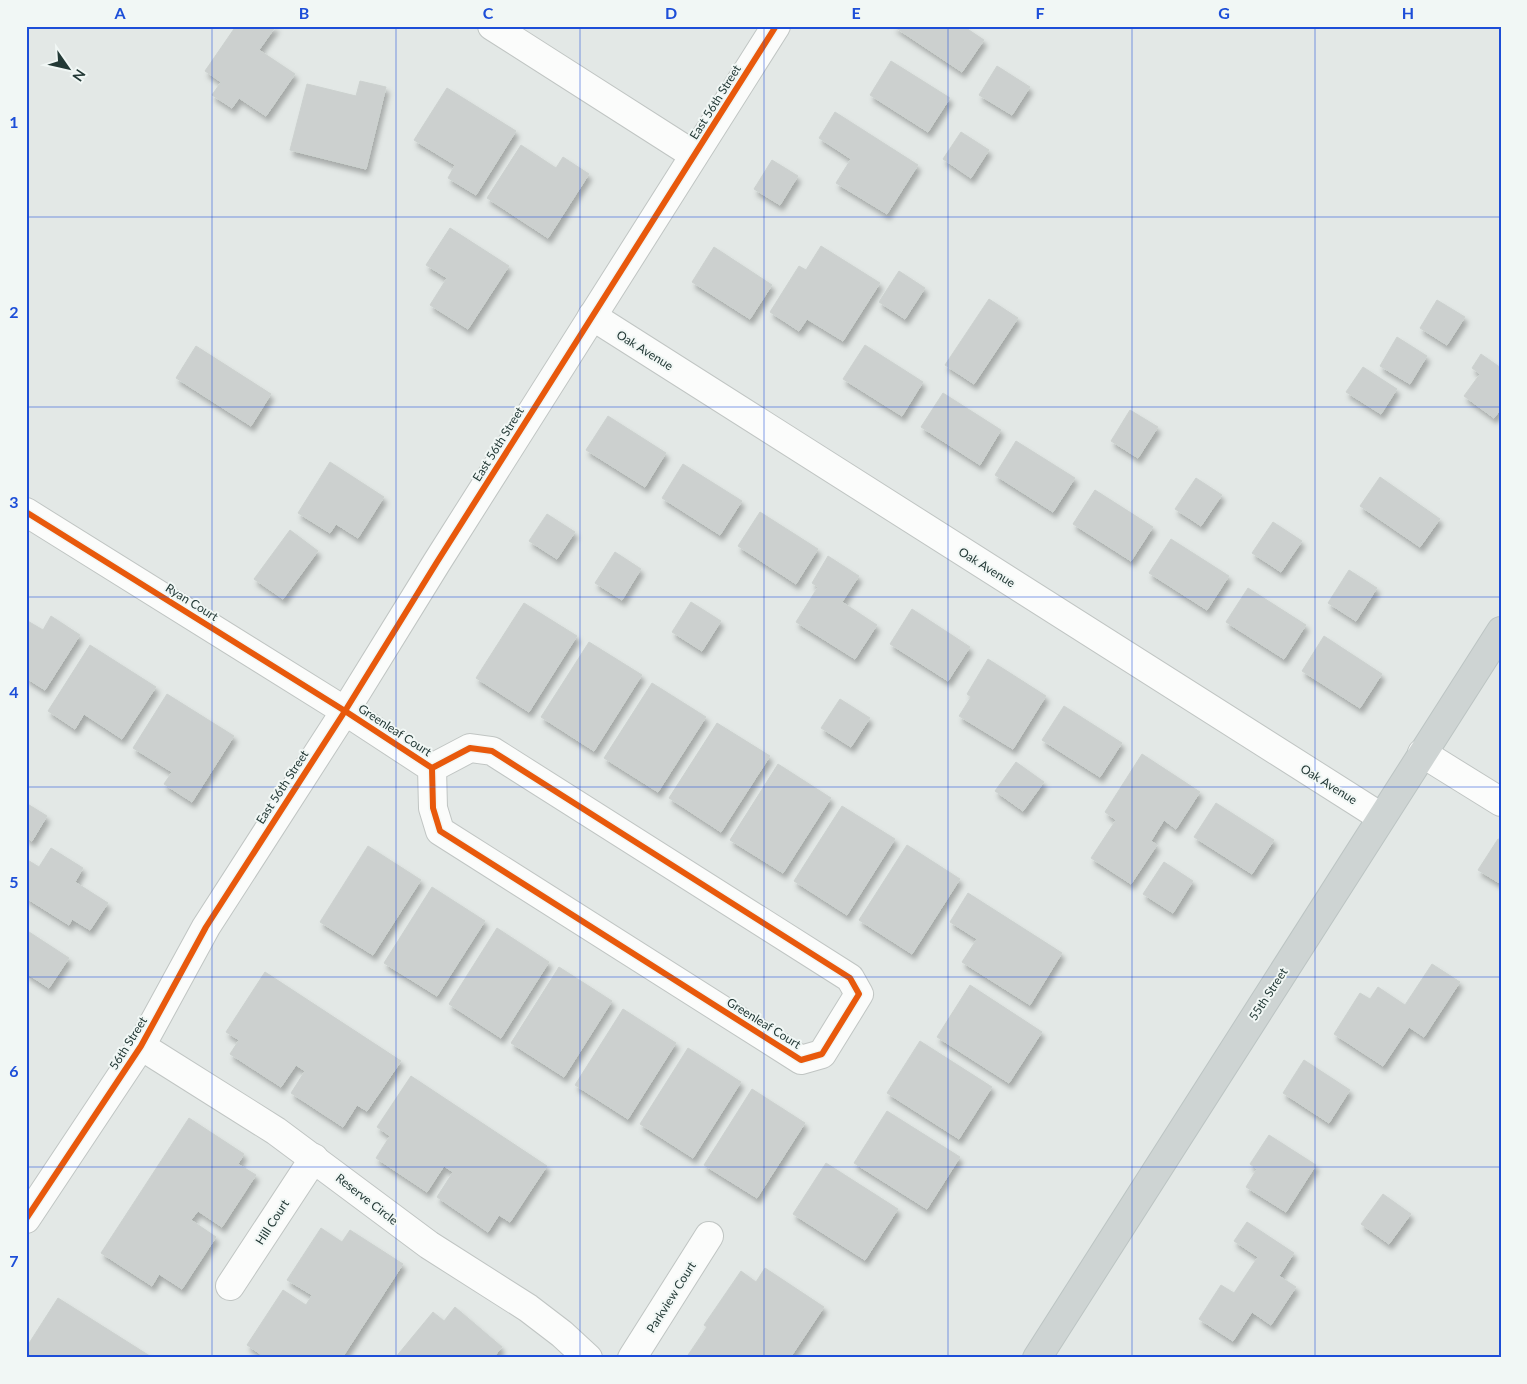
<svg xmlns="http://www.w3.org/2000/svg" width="1527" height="1384" viewBox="0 0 1527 1384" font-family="Lato,sans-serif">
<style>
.building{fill:#ccd0cf;stroke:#ccd1cf;filter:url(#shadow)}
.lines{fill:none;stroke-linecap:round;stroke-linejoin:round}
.minor-casing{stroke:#c0c5c3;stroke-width:30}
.major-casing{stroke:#bcc4c3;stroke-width:30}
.minor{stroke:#fbfcfb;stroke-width:28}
.major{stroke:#ced4d3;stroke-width:28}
.cycleway-casing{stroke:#f1f7f5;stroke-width:9}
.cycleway{stroke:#e8590c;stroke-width:6}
.grid{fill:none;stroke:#1d4ed8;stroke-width:1;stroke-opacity:0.55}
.labels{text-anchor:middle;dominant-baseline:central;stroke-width:4;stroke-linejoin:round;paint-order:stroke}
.street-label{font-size:12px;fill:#233936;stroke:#f1f7f5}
.neatline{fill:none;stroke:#1d4ed8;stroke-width:2}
.grid-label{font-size:16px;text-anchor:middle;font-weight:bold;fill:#1d4ed8}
</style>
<defs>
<filter id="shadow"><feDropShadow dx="3" dy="5.5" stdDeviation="2.5" flood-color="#0004"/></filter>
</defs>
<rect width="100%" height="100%" fill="#e3e8e6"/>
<g class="building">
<polygon points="236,26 276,26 259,50 295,74 266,116 239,98 232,108 212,95 221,82 205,71"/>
<polygon points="893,26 963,26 984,40 962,72"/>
<polygon points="891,61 950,98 928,132 870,95"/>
<polygon points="997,66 1030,87 1012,115 979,95"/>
<polygon points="360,81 386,87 366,169 290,150 307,84 356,96"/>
<polygon points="447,88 516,131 476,195 448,178 455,165 414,140"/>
<polygon points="835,112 918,165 887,214 836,183 851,159 819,138"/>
<polygon points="961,132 989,150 971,178 943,159"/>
<polygon points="521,145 556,168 563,157 589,174 548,238 487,198"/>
<polygon points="772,160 798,176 780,205 754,189"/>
<polygon points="450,228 509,266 468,329 430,305 447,278 426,265"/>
<polygon points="821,246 880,283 843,341 807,319 799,331 770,312 799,266 806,270"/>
<polygon points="714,247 772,285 750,319 692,282"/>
<polygon points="899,271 925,288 905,319 879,302"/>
<polygon points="989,299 1018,318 974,384 945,365"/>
<polygon points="1437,300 1465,317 1447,345 1420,328"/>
<polygon points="1397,337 1427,356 1410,384 1380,366"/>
<polygon points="865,345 923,382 902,416 843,379"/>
<polygon points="196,346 271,394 251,426 176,378"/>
<polygon points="1481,354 1501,368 1501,409 1494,418 1464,396 1480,374 1472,368"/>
<polygon points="1363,367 1397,389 1381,414 1346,392"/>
<polygon points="943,393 1001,430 980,465 921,427"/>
<polygon points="1130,410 1158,427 1138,458 1111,441"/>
<polygon points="608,416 666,453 645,487 586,450"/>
<polygon points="1016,441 1075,478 1053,512 995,475"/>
<polygon points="330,462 384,497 358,538 336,524 330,533 298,513"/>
<polygon points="683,464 742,501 720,535 662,498"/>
<polygon points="1380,477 1440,519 1420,547 1360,506"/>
<polygon points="1196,478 1222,495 1201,526 1175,509"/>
<polygon points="1095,490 1153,527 1131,561 1073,524"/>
<polygon points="760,512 818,549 796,584 738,546"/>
<polygon points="547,514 575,532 557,559 529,541"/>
<polygon points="1273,522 1302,541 1281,572 1252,553"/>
<polygon points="290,530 318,551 283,599 254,579"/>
<polygon points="1171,539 1229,576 1207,610 1149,573"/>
<polygon points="615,552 641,569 622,600 595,583"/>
<polygon points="828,556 859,576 842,602 877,625 855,659 796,622 818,587 812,583"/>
<polygon points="1349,570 1377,588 1356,621 1328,603"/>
<polygon points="1248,588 1306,625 1284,659 1226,622"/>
<polygon points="691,602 721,621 702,651 672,632"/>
<polygon points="524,603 577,636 529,712 476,678"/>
<polygon points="912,609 970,647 948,681 890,644"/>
<polygon points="51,616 80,635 45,690 26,678 26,620 43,630"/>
<polygon points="1324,636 1382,674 1360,708 1302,671"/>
<polygon points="589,642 642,675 594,751 541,717"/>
<polygon points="90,645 156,687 122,739 84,714 75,729 48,711"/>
<polygon points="988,659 1046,696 1013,749 959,716 971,697 967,694"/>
<polygon points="652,683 706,717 658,792 604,758"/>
<polygon points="167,694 234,736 192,802 164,784 172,772 133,748"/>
<polygon points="840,699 870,718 851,747 821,728"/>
<polygon points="1064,706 1122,743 1100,777 1042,740"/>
<polygon points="717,723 770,756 721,832 669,798"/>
<polygon points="1142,754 1200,792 1176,829 1164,820 1151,841 1157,845 1131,884 1091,858 1116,820 1105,812"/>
<polygon points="1016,762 1044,782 1023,811 995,791"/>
<polygon points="778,764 831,798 783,873 730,840"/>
<polygon points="26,803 47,816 32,841 26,837"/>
<polygon points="1216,803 1274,840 1252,874 1194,837"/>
<polygon points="842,806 895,839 847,915 794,881"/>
<polygon points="1498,839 1501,840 1501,884 1478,870"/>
<polygon points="907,845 960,879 912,954 859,920"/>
<polygon points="368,846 421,880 373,955 320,922"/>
<polygon points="51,848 83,868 75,882 108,903 90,930 72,919 69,925 26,898 26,859 39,867"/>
<polygon points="1164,862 1193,881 1173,913 1143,894"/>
<polygon points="432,887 485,921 437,996 384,963"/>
<polygon points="968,893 1062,953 1030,1005 962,962 977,939 950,922"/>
<polygon points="497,928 549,962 501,1038 449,1004"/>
<polygon points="26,930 69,958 49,988 26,973"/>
<polygon points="1432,964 1460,982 1424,1037 1409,1027 1383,1066 1334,1034 1360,993 1370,999 1378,987 1405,1005"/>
<polygon points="559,967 612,1001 564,1077 511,1043"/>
<polygon points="265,972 401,1061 367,1111 357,1105 343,1127 291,1093 305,1071 296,1065 281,1087 230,1054 239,1040 226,1032"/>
<polygon points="970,985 1042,1032 1009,1083 937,1037"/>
<polygon points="623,1009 676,1043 628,1119 575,1085"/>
<polygon points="920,1041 992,1087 959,1139 887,1093"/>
<polygon points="688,1048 741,1082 693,1158 640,1124"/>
<polygon points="1304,1060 1350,1090 1329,1123 1283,1093"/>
<polygon points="411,1076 547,1166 510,1222 499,1215 488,1232 437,1197 453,1172 444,1166 427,1192 376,1158 390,1136 377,1127"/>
<polygon points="752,1089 805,1123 757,1198 704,1165"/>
<polygon points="887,1111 960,1157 927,1209 854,1163"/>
<polygon points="189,1118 244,1154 238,1164 256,1175 222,1227 198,1211 191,1220 216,1237 182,1289 159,1274 152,1286 101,1253"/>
<polygon points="1269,1135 1316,1165 1286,1212 1246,1187 1257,1169 1250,1164"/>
<polygon points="826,1163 898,1209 865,1260 793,1214"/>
<polygon points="1383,1194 1411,1214 1389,1244 1361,1224"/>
<polygon points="1247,1222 1294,1253 1279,1276 1296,1287 1271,1325 1252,1312 1233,1341 1199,1319 1221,1285 1234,1293 1258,1257 1234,1241"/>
<polygon points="321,1228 342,1242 350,1230 403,1264 342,1358 266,1358 247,1345 283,1290 306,1305 312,1295 287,1280"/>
<polygon points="765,1268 824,1307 790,1358 686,1358 707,1327 704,1325 741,1271 756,1282"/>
<polygon points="58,1298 153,1358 36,1358 26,1351 26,1348"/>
<polygon points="455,1307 502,1347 493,1358 395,1358 433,1312 444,1321"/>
</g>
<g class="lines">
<g class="minor-casing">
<g id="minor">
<polyline points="492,26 694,155"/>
<polyline points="592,316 1381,817"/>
<polyline points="26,512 345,711 432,768 433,808 440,831 801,1060 822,1054 859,994 850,978 492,751 470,748 432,768"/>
<polyline points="1422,753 1501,802"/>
<polyline points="141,1046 276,1131 429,1245 528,1308 562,1334 588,1358"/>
<polyline points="26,1219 141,1046 206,927 345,711 437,562 776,26"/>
<polyline points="230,1286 314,1158"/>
<polyline points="632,1358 709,1236"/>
</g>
</g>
<g class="major-casing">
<polyline id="major" points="1037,1358 1501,631"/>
</g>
<use href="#minor" class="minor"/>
<use href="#major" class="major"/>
<g class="cycleway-casing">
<g id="cycleway">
<polyline points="26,512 345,711 432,768 433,808 440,831 801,1060 822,1054 859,994 850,978 492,751 470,748 432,768"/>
<polyline points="26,1219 141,1046 206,927 345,711 437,562 776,26"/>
</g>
</g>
<use href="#cycleway" class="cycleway"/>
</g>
<path class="grid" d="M 212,26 L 212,1358M 396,26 L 396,1358M 580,26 L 580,1358M 764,26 L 764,1358M 948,26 L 948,1358M 1132,26 L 1132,1358M 1315,26 L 1315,1358M 26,217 L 1501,217M 26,407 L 1501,407M 26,597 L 1501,597M 26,787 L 1501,787M 26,977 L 1501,977M 26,1167 L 1501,1167"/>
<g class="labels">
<g class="street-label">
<text transform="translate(715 102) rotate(-58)">East 56th Street</text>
<text transform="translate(645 350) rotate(32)">Oak Avenue</text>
<text transform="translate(498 444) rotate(-58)">East 56th Street</text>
<text transform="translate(987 567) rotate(32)">Oak Avenue</text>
<text transform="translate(192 602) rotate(32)">Ryan Court</text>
<text transform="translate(395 730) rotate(33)">Greenleaf Court</text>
<text transform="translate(1329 784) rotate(32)">Oak Avenue</text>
<text transform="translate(282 787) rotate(-57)">East 56th Street</text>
<text transform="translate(1268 994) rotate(-57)">55th Street</text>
<text transform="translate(764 1023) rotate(32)">Greenleaf Court</text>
<text transform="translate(128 1043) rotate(-58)">56th Street</text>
<text transform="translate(367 1199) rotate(38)">Reserve Circle</text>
<text transform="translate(272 1222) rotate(-57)">Hill Court</text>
<text transform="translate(671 1297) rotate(-58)">Parkview Court</text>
</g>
</g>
<rect width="1527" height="1384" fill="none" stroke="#f1f7f5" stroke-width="55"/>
<g transform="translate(68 68) rotate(124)" stroke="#f1f7f5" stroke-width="4" paint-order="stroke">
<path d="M0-4L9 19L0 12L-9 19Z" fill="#233936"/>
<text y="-8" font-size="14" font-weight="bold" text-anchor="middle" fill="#233936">N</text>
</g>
<rect x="28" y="28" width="1472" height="1328" class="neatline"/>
<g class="grid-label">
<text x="120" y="19">A</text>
<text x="304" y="19">B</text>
<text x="488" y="19">C</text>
<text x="671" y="19">D</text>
<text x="856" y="19">E</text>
<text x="1040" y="19">F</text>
<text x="1224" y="19">G</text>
<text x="1408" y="19">H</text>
<text x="14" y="128">1</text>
<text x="14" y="318">2</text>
<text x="14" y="508">3</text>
<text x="14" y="698">4</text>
<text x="14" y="888">5</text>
<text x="14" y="1077">6</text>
<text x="14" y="1267">7</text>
</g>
</svg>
